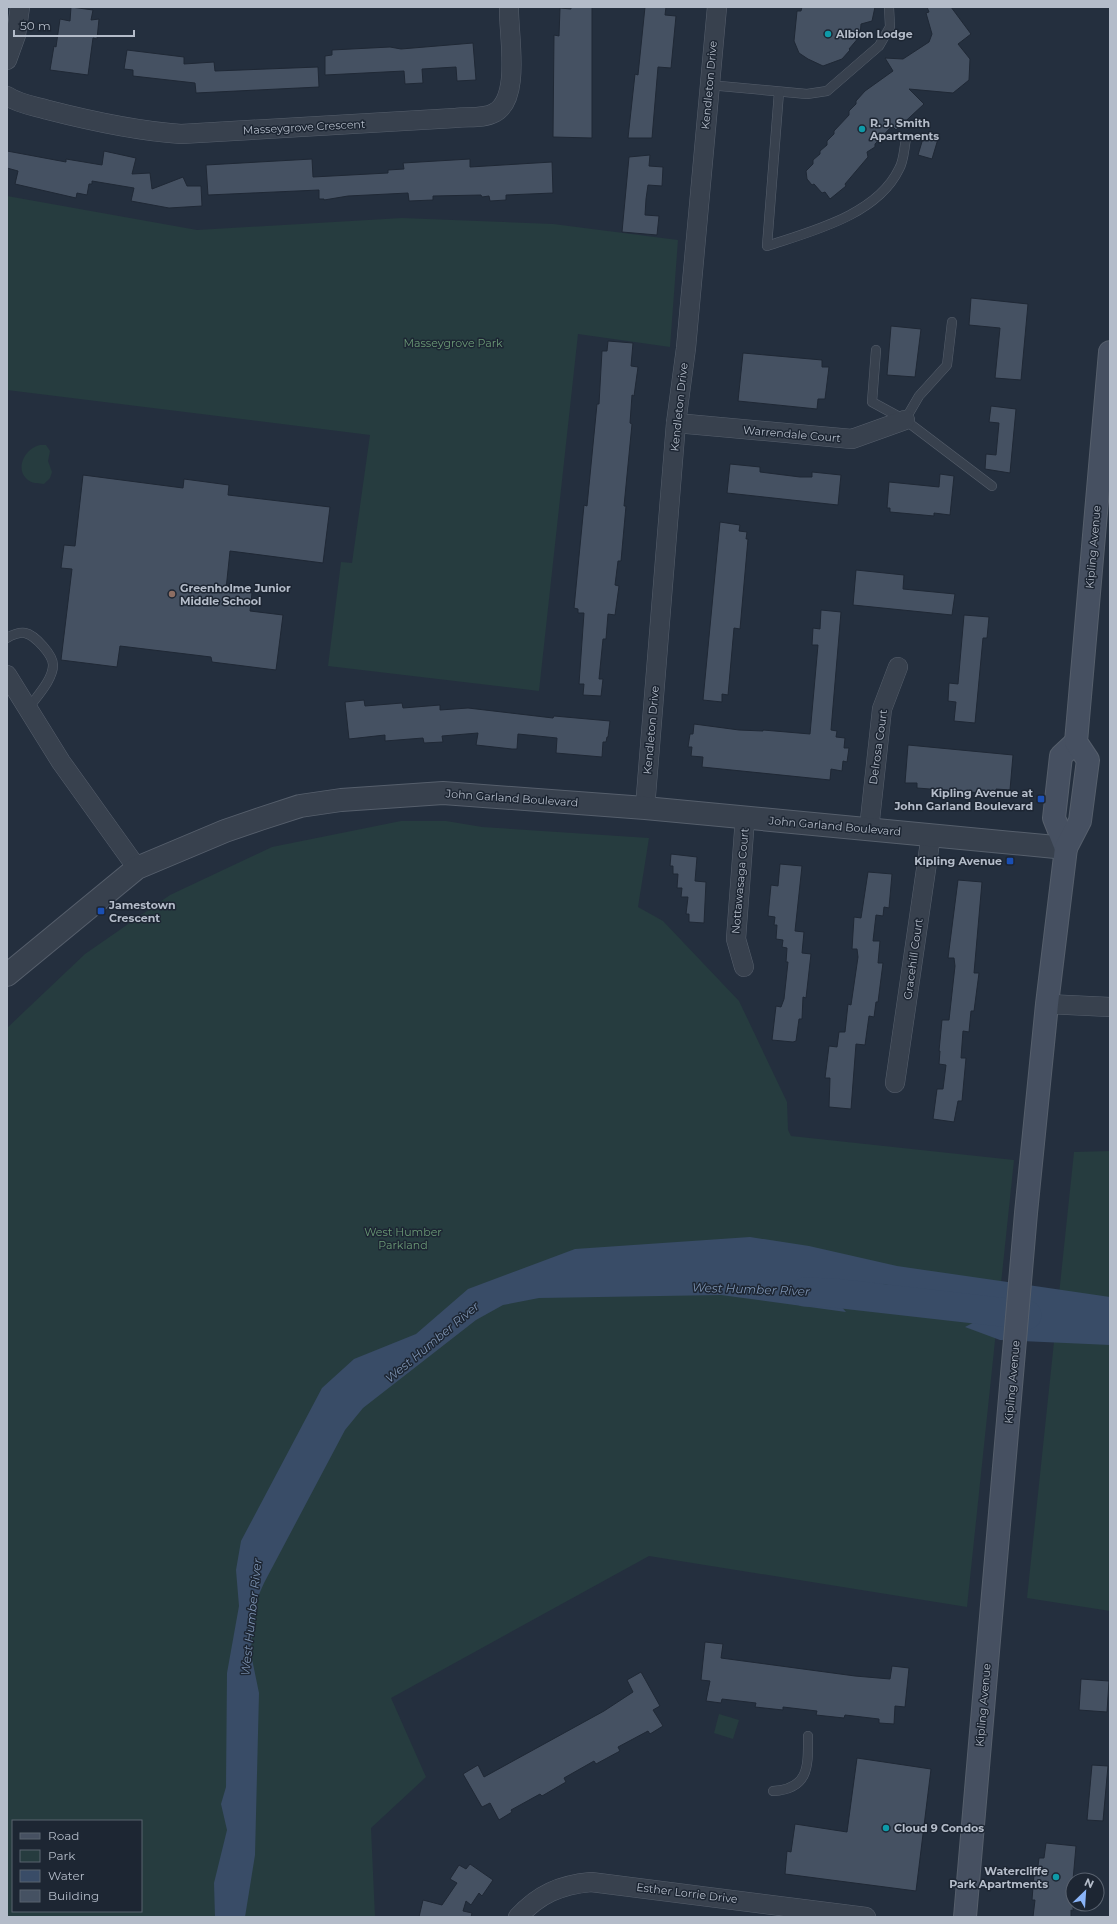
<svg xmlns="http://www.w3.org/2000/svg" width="1117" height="1924" viewBox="0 0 1117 1924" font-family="Montserrat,sans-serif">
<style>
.green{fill:#263c3f;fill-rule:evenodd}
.water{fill:#394c67}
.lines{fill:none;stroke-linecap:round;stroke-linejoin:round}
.river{stroke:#394c67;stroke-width:29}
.building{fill:#455162;stroke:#1f2835}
.service-casing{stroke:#565f6c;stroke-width:10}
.minor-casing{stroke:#565f6c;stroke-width:20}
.tertiary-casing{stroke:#565f6c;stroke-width:24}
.secondary-casing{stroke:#565f6c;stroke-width:24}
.service{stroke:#38414e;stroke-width:9}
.minor{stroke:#38414e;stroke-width:19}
.tertiary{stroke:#38414e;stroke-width:22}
.secondary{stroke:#465061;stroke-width:22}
.culture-dot{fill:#0f9aa8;stroke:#1d2633;stroke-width:1.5}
.education-dot{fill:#8d6e63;stroke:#1d2633;stroke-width:1.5}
.transit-dot{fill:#1a4fb4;stroke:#1d2633;stroke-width:1.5}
.labels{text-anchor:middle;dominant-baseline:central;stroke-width:3;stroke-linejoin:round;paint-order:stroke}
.poi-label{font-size:11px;font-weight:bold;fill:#b4bcc9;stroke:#1d2633;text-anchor:start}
.street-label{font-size:11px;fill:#b4bcc9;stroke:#1d2633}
.park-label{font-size:11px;fill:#6b9a76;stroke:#1d2633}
.water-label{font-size:12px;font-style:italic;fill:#7c92b1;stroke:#1d2633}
</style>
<rect width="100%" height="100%" fill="#242f3e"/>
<g class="green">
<polygon points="7,196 197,230 402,218 553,224 678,240 670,347 578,334 539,691 328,666 341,562 352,563 370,435 7,390"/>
<path d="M 40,445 L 46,445 L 50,451 L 48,461 L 52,472 L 50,478 L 44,484 C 39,483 33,484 28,480 C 14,469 25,448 40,445 Z"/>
<path d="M 401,821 L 446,821 L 482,827 L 649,838 L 638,907 L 663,921 L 739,1001 L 787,1102 L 788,1130 L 791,1136 L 1014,1160 L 967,1607 L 649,1556 L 391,1698 L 426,1777 L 371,1828 L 375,1917 L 7,1917 L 7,1028 L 85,954 L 170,895 L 272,847 ZM 13,1821 L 141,1821 L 141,1911 L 13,1911 Z"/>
<polygon points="1110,1151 1110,1611 1027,1598 1074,1152"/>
<polygon points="719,1714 739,1720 733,1739 714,1733"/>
</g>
<polygon class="water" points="750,1237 809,1246 897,1266 1110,1297 1110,1345 1000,1340 965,1327 992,1313 971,1301 883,1284 848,1290 838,1303 846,1312 721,1295 539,1298 503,1305 476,1320 363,1408 345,1430 264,1583 253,1608 251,1654 259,1693 255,1855 245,1917 215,1917 214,1883 227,1830 221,1804 226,1787 227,1673 239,1606 236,1570 241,1541 322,1388 354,1359 416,1334 468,1289 575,1249"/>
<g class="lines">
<polyline class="river" points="805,1292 834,1293 1027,1315"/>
</g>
<g class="building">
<polygon points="71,7 93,10 91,20 99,19 97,39 93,38 88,75 50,70 54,46 56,47 60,19 70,21"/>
<polygon points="571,7 592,7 592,138 553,137 554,35 559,36 560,8 571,9"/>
<polygon points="645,7 666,7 665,15 676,16 671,68 658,67 652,138 628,138 635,74 638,75"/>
<polygon points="802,7 875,7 872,21 861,24 860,36 849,49 850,50 842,59 823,66 808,59 799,53 794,41 797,11 801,11"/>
<polygon points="927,7 951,7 971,34 958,44 970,59 969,80 953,93 909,89 924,104 896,130 892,126 875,144 875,147 867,152 868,157 845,184 846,186 830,199 825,192 822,193 814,184 812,185 807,179 806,171 813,164 813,160 820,154 820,151 827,145 827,141 834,134 834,131 849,115 849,111 856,104 856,101 865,91 893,71 885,58 903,59 929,42 932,34 926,13 929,12"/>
<polygon points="473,43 476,80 457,81 456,67 422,69 423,83 405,84 404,71 325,75 325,56 332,55 332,50 390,47 401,49"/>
<polygon points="127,50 184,57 184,64 214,62 215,71 318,67 319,87 196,93 195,83 133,76 133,70 124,69"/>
<polygon points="924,135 938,139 932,159 918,155"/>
<polygon points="7,151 66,162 66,159 102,165 104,151 136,158 132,174 150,173 152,189 183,177 187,186 201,186 202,206 169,208 131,201 134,188 92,181 92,184 89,184 87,195 77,193 76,198 15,184 18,171 7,168"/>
<polygon points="650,155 649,166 663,167 662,186 648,185 646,199 645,215 659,216 657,235 622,232 629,157"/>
<polygon points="312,159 313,177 388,173 388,170 404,169 403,163 470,159 470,167 552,162 553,193 506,195 506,200 490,201 489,196 482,197 481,195 433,196 433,200 409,201 408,193 348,196 324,200 324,199 319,199 319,190 208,195 206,165"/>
<polygon points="971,298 1028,304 1021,380 995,378 1000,328 969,325"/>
<polygon points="891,326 921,329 915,377 887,375"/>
<polygon points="608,341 633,343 631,366 638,367 634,396 632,395 630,423 632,424 624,506 626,506 621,561 618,561 615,585 619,586 615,615 608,614 606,639 603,639 599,679 603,679 601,696 583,695 584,684 579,684 584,613 578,613 578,609 574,608 584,505 587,506 597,404 599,404 602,351 607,351"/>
<polygon points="743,353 822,360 822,367 829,367 825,399 818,399 817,409 738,401"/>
<polygon points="991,406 1016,409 1010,473 985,469 986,454 996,455 999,423 989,422"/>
<polygon points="730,464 760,467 760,472 800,477 812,477 812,472 841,475 838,505 727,493"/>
<polygon points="940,474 954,476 950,515 934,513 934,516 890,512 890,508 887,508 889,482 939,487"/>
<polygon points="83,475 183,488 184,479 229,485 228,495 330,507 323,563 230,551 226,589 252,593 250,611 283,615 276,670 212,662 211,657 120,646 117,667 61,660 72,569 61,568 64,545 75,546"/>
<polygon points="720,522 740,525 739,531 747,532 746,539 748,539 740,629 734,628 728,695 722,694 722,702 703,700"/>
<polygon points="856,570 904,575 903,589 955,594 952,615 853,605"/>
<polygon points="821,610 841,612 831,730 837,731 836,737 845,738 844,748 849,748 847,762 843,761 842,771 831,769 830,780 702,767 703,757 691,756 692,747 688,747 690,734 693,734 694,724 739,730 763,731 763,730 810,734 818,645 812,645 813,628 820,629"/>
<polygon points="964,615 989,617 987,638 983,638 975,723 954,721 956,702 948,701 949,683 958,684"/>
<polygon points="364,700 365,706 402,703 403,708 440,705 440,710 468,708 553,718 554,716 610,721 608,737 607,737 606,742 603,742 602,757 556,753 557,738 518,734 517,749 512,749 476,745 478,733 442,736 443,742 424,743 423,738 385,741 385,735 349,739 345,702"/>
<polygon points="908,745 1013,755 1010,790 996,789 996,794 917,788 917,783 905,783"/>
<polygon points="671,854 697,857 695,881 706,882 704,923 689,922 689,914 686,914 688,897 681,897 682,888 677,888 678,874 673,874 673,866 670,866"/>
<polygon points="780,864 802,866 795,931 804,932 802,953 811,954 806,998 803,997 802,1019 799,1019 796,1041 793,1042 772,1040 776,1006 781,1007 784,999 788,962 786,962 787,948 782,947 783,940 776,939 777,925 774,925 775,917 768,916 771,885 778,886"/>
<polygon points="868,872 892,874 889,908 884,907 883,916 876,915 873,941 880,941 878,963 883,963 878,1002 876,1002 874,1017 869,1016 865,1045 856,1044 851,1109 829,1107 830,1078 825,1078 829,1046 837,1047 839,1032 845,1032 848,1004 851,1005 858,957 857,949 852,949 854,917 861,918"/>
<polygon points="958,880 982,882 974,973 979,973 974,1011 971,1011 969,1032 963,1031 961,1058 966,1058 962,1101 958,1101 954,1122 933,1119 937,1089 943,1089 946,1065 939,1064 940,1051 939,1051 942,1020 949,1020 955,966 954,958 948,958"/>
<polygon points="705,1642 723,1644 721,1658 855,1676 890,1679 892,1666 909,1668 905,1707 895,1706 894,1724 879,1723 879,1719 845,1715 844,1718 816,1715 817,1711 783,1707 783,1710 755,1707 756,1703 722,1699 721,1703 706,1701 710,1681 701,1680"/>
<polygon points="641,1672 660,1706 653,1710 663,1726 650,1734 648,1731 618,1747 620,1751 596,1764 594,1761 564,1778 566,1782 542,1796 540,1794 511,1810 512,1812 499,1820 490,1803 482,1807 463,1774 478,1765 484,1777 604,1711 633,1692 627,1680"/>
<polygon points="1081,1679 1109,1681 1107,1712 1079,1710"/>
<polygon points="857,1758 931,1769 916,1891 785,1874 787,1851 791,1852 795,1824 847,1832"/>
<polygon points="1092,1765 1108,1766 1103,1821 1087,1820"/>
<polygon points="1046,1843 1076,1846 1073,1880 1073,1911 1071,1910 1071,1917 1033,1917 1035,1900 1032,1900 1034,1874 1037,1874 1039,1858 1044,1858"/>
<polygon points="470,1864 493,1880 482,1896 479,1893 471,1905 466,1901 463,1911 472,1913 471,1917 419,1917 423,1900 442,1905 457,1883 450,1879 459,1865 466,1869"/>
</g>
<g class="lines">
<g class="service-casing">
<g id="service">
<polyline points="709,85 807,94 827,91 879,46 890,27 889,7"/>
<path d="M 779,92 L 767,246 C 812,231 877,215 899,169 C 904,161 904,148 906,139"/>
<polyline points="876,350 872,402 905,420 992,486"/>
<polyline points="905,420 919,396 947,365 952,322"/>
<path d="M 7,638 C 11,635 20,632 25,633 C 35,635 53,655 53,665 C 53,680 36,697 28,709"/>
<path d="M 773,1791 C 810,1789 808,1765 808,1736"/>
</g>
</g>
<g class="minor-casing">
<g id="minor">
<polyline points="7,60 16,35 20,7"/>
<path d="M 7,96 C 19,104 34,106 48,110 C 91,121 137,131 181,134 L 455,118 C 467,116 483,119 494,113 C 522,99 508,33 509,7"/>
<polyline points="676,423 852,439 905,420"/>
<polyline points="7,675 61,762 137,868"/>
<polyline points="645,808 676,423 686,348 717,7"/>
<polyline points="869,829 882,709 898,667"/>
<polyline points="744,967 736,939 745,818"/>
<polyline points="1047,1004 1110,1007"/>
<polyline points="895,1083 931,835"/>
<path d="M 518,1917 C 539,1894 560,1885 591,1882 L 866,1917"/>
</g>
</g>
<g class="tertiary-casing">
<polyline id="tertiary" points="7,975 137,868 225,831 260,819 300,806 341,800 443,793 645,808 1066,848"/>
</g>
<g class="secondary-casing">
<g id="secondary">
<polyline points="1066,848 1054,818 1061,756 1076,742"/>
<polyline points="965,1917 1026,1213 1047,1004 1066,848 1080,821 1088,760 1076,742 1110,352"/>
</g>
</g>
<use href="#service" class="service"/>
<use href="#minor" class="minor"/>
<use href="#tertiary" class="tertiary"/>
<use href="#secondary" class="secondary"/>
</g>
<g class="culture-dot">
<circle cx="828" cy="34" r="4"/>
<circle cx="862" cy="129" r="4"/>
<circle cx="886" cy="1828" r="4"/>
<circle cx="1056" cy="1877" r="4"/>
</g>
<circle class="education-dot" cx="172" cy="594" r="4"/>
<g class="transit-dot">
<rect x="1037" y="795" width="8" height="8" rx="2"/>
<rect x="1006" y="857" width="8" height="8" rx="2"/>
<rect x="97" y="907" width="8" height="8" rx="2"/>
</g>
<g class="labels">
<g class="poi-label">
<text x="836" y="34">Albion Lodge</text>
<text x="870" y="123">R. J. Smith<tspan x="870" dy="13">Apartments</tspan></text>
<text x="180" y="588">Greenholme Junior<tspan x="180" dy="13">Middle School</tspan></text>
<text x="1033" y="793" text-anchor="end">Kipling Avenue at<tspan x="1033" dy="13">John Garland Boulevard</tspan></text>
<text x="1002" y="861" text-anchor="end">Kipling Avenue</text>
<text x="109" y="905">Jamestown<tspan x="109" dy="13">Crescent</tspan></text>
<text x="894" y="1828">Cloud 9 Condos</text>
<text x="1048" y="1871" text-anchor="end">Watercliffe<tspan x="1048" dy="13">Park Apartments</tspan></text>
</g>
<g class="street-label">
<text transform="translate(709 85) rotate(-85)">Kendleton Drive</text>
<text transform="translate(304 127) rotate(-3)">Masseygrove Crescent</text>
<text transform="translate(679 407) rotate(-84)">Kendleton Drive</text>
<text transform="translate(792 434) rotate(5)">Warrendale Court</text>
<text transform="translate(1093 547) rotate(-85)">Kipling Avenue</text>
<text transform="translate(651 730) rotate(-85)">Kendleton Drive</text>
<text transform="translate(878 747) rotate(-82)">Delrosa Court</text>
<text transform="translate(512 798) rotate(4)">John Garland Boulevard</text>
<text transform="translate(835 826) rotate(5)">John Garland Boulevard</text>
<text transform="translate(740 881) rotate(-85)">Nottawasaga Court</text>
<text transform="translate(913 959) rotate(-82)">Gracehill Court</text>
<text transform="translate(1012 1382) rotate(-85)">Kipling Avenue</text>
<text transform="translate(983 1705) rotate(-85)">Kipling Avenue</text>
<text transform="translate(687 1893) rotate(7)">Esther Lorrie Drive</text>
</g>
<g class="park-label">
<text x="453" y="343">Masseygrove Park</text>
<text x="403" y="1232">West Humber<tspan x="403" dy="13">Parkland</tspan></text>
</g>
<g class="water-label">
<text transform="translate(751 1289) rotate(2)">West Humber River</text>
<text transform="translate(432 1342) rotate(-40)">West Humber River</text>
<text transform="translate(251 1617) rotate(-84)">West Humber River</text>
</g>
</g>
<rect width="1117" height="1924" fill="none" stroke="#b4bcc9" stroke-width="16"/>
<rect x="12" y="1820" width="130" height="92" fill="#1d2633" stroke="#59626f"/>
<rect x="20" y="1833" width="20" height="6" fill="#465061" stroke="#59626f"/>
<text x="48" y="1840" font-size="12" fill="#b4bcc9">Road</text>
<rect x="20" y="1850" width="20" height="12" fill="#263c3f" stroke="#59626f"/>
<text x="48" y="1860" font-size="12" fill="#b4bcc9">Park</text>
<rect x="20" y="1870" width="20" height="12" fill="#394c67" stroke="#59626f"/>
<text x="48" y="1880" font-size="12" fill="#b4bcc9">Water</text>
<rect x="20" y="1890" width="20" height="12" fill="#455162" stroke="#59626f"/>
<text x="48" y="1900" font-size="12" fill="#b4bcc9">Building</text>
<g transform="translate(1085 1892) rotate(25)"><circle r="19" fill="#1d2633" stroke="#59626f"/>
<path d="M0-3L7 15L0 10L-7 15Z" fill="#8ab4f8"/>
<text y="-6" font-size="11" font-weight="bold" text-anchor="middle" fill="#b4bcc9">N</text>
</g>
<path d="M14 30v6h120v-6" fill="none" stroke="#b4bcc9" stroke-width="2"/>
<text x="20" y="30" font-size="12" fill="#b4bcc9" stroke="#1d2633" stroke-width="3" paint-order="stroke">50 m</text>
</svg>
